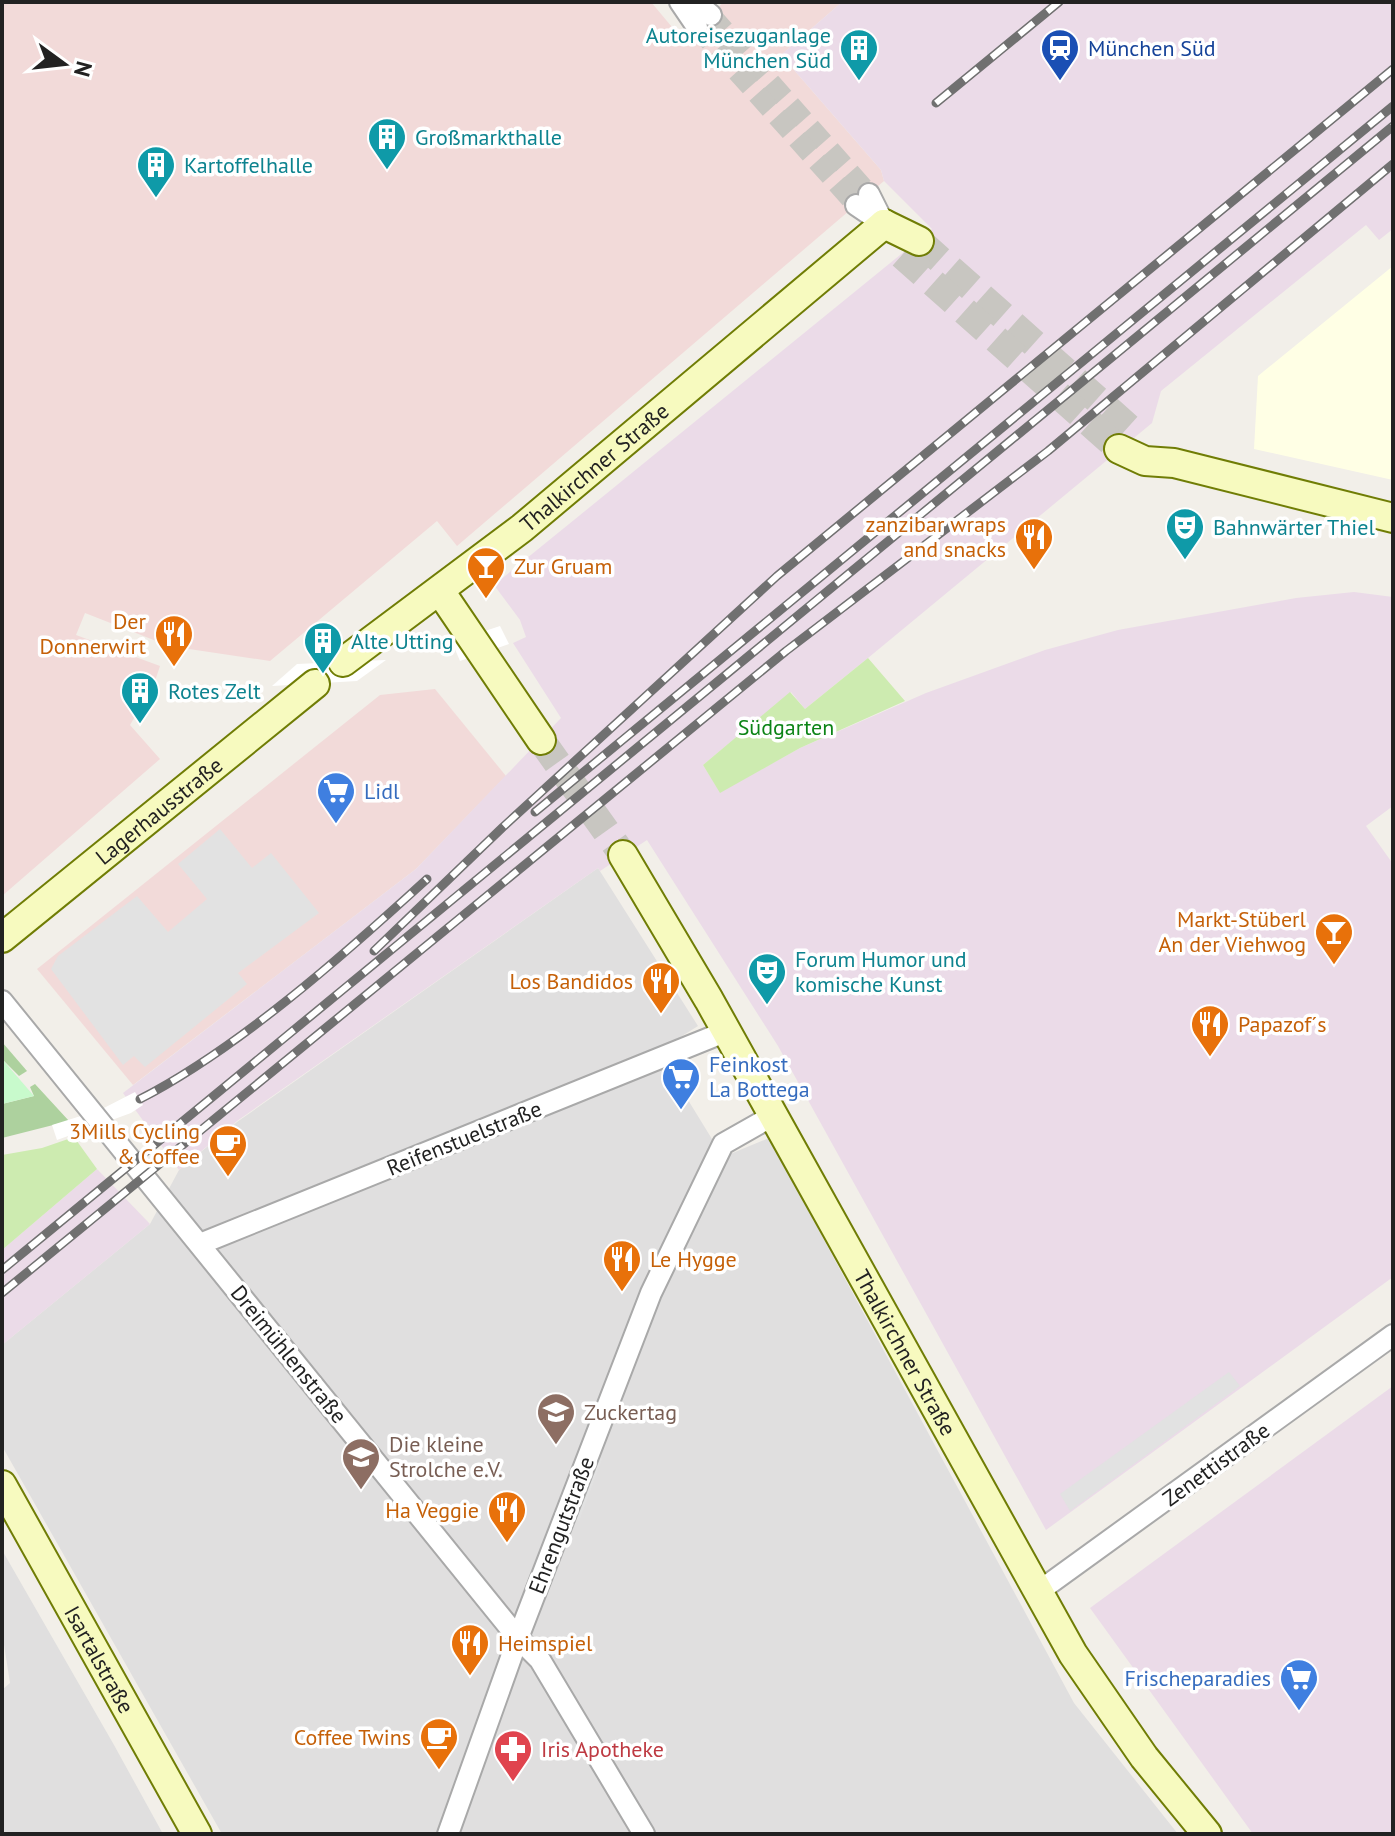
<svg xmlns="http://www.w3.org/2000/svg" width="1395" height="1836" viewBox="0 0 1395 1836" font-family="'PT Sans',sans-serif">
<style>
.residential{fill:#e0dfdf}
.commercial{fill:#f2dad9}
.industrial{fill:#ebdbe8}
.education{fill:#ffffe5}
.grass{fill:#cdebb0}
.forest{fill:#add19e}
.park{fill:#c8facc}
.parking{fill:#e2e2e2}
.pier{fill:#fff}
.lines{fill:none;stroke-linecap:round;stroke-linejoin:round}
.street-tunnel{stroke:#c8c6c1;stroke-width:20;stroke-dasharray:20 10;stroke-linecap:butt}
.secondary-tunnel{stroke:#c8c6c1;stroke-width:28;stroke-dasharray:28 14;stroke-linecap:butt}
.street-casing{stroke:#a9a9a9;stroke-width:24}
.secondary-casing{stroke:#707d05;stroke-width:32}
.street{stroke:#fff;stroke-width:20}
.secondary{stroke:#f7fabf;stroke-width:28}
.rail-casing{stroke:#707070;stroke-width:9}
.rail{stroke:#fff;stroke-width:6;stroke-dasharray:18;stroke-linecap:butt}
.labels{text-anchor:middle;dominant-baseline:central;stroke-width:7;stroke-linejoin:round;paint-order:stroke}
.culture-label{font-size:22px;fill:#0d838f;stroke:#fff;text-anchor:start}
.transit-label{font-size:22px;fill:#164399;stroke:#fff;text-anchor:start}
.street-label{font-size:22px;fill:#222;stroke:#fff}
.food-label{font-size:22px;fill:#c56008;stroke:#fff;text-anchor:end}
.park-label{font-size:22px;fill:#0c8416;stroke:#fff}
.shop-label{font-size:22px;fill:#366cbe;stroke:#fff;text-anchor:start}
.education-label{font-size:22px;fill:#785e54;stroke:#fff;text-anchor:start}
.health-label{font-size:22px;fill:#be3a42;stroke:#fff;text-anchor:start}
</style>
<rect width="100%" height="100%" fill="#f2efe9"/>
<g class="residential">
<polygon points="598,868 698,1026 658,1051 723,1157 769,1138 1074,1703 1178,1834 222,1834 2,1446 2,1345 150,1224 179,1170 237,1122"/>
<polygon points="2,1550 114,1745 163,1834 2,1834 2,1690 10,1683 2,1632"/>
</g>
<g class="commercial">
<polygon points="2,2 651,2 682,39 724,2 842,2 781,55 881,170 884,181 457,546 437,521 270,661 169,646 85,613 76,635 160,666 154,684 130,725 160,759 2,896"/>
<polygon points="435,689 506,776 416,869 133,1085 37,969 380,695"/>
</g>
<g class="industrial">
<polygon points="842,2 1393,2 1393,229 1379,240 1366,225 1161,391 1152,423 868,658 805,709 791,692 703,765 720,792 800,748 926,693 1045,650 1118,630 1296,598 1354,592 1393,597 1393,806 1366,826 1393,864 1393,1277 1046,1530 778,1046 647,840 600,871 598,868 237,1121 179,1170 123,1093 416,869 561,718 513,643 526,637 520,620 494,585 932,229 884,181 881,170 781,55"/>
<polygon points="97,1169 150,1224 2,1345 2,1250"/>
<polygon points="1393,1386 1393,1834 1253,1834 1090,1608"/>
</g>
<polygon class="education" points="1393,266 1393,480 1254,449 1258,376"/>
<g class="grass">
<polygon points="868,658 905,701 800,748 720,793 703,765 790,692 805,709"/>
<polygon points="74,1137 97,1169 2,1250 2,1155 42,1148"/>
</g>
<g class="forest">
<polygon points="2,1042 27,1071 19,1076 2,1059"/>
<polygon points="35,1084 69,1121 2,1138 2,1104 34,1096 30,1087"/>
</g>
<polygon class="park" points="2,1059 34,1096 2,1104"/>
<g class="parking">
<polygon points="220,829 252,868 271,853 319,913 238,973 247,984 145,1067 134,1056 123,1065 51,969 58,956 137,896 168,932 207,899 178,864"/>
<polygon points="1229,1372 1240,1386 1070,1511 1060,1494"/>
<polygon points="597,1457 602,1459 579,1521 574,1518"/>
</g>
<g class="pier">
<polygon points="500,626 509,644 460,661 452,642"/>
<polygon points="386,660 357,681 272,686 297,664"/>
<polygon points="135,1092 143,1105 131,1113 57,1140 52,1125 100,1110"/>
</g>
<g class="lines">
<g class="street-tunnel">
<polyline points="711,15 869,194"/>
<polyline points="697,27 856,205"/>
</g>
<g class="secondary-tunnel">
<polyline points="919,241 1137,435"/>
<polyline points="902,255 1119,449"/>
<polyline points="541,740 623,855"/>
</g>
<g class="street-casing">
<g id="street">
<polyline points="680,2 697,27"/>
<polyline points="695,2 711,15"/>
<polyline points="869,194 884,224"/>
<polyline points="856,205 884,224"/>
<polyline points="2,1001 518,1638 540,1660 644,1834"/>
<polyline points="200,1244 727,1031"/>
<polyline points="1038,1592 1393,1335"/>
<polyline points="448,1834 518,1638 651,1293 723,1144 774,1115"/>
</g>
</g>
<g class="secondary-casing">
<g id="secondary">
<polyline points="884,224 919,241"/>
<polyline points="1119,449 1145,461 1174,463 1393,518"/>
<polyline points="440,591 541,740"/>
<path id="s1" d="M 343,662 L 522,528 L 884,224"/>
<path id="s2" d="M 623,855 L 709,1000 L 1073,1654 L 1144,1757 L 1207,1834"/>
<path id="s3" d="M 2,938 L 315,684"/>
<path id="s4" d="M 2,1485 L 197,1834"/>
</g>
</g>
<use href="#street" class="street"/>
<use href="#secondary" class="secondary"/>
<g class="rail-casing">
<g id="rail">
<polyline points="936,103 1059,2"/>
<polyline points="535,812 1393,106"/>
<polyline points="374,951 503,827 777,576 1393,69"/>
<path d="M 140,1099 C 239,1048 345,954 427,879"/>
<polyline points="2,1270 1393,126"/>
<polyline points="2,1293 786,651 1048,451 1393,164"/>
</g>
</g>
<use href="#rail" class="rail"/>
</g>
<defs>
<g id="building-pin" transform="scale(2)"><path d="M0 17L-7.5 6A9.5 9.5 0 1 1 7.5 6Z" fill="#0f9aa8" stroke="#fff"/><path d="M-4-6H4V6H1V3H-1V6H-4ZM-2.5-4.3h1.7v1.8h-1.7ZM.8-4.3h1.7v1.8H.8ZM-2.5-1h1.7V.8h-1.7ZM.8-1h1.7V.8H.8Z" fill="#fff"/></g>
<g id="station-pin" transform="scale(2)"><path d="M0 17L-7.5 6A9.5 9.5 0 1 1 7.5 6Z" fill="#1a4fb4" stroke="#fff"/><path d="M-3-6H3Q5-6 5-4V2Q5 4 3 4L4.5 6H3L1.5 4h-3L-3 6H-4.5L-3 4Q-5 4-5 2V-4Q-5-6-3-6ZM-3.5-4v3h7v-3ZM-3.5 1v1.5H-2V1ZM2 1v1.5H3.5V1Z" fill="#fff"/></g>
<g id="theatre-pin" transform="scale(2)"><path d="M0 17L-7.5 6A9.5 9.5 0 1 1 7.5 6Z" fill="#0f9aa8" stroke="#fff"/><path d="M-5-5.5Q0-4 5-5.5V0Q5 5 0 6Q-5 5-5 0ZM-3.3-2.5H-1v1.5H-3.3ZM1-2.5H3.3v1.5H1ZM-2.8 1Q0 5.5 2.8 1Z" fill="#fff"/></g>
<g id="restaurant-pin" transform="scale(2)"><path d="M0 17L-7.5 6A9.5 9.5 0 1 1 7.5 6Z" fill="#e8710a" stroke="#fff"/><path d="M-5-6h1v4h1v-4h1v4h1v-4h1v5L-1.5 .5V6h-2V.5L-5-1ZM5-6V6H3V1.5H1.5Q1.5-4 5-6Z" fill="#fff"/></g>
<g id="bar-pin" transform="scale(2)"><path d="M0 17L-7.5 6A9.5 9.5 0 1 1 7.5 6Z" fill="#e8710a" stroke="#fff"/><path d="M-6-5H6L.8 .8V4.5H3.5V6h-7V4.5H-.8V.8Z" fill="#fff"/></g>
<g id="supermarket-pin" transform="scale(2)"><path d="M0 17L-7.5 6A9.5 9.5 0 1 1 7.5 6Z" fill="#3f7fe0" stroke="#fff"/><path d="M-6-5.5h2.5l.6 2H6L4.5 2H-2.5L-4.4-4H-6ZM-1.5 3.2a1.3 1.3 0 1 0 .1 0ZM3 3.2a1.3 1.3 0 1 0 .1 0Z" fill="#fff"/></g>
<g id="cafe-pin" transform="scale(2)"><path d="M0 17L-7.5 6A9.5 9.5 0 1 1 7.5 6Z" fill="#e8710a" stroke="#fff"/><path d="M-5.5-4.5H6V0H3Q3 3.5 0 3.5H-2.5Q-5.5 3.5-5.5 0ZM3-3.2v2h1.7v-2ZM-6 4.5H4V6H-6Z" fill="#fff"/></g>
<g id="school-pin" transform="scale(2)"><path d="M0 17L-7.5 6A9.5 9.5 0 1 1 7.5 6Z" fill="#8d6e63" stroke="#fff"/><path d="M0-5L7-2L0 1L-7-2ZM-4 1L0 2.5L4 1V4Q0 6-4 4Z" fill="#fff"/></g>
<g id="pharmacy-pin" transform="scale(2)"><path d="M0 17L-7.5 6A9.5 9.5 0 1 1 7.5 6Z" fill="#e0444e" stroke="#fff"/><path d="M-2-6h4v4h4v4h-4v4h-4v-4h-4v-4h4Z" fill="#fff"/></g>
</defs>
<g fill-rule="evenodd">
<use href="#building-pin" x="859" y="48"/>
<use href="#station-pin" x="1060" y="48"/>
<use href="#building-pin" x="387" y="137"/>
<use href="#building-pin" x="156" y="165"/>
<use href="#theatre-pin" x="1185" y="527"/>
<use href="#restaurant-pin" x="1034" y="537"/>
<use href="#bar-pin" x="486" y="566"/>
<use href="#restaurant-pin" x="174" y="634"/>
<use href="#building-pin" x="323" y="641"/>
<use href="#building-pin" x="140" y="691"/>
<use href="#supermarket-pin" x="336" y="791"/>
<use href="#bar-pin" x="1334" y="932"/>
<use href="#theatre-pin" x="767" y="972"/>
<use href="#restaurant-pin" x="661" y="981"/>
<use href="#restaurant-pin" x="1210" y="1024"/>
<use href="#supermarket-pin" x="681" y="1077"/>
<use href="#cafe-pin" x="228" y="1144"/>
<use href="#restaurant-pin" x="622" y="1259"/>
<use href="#school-pin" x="556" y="1412"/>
<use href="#school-pin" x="361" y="1457"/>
<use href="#restaurant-pin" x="507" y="1510"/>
<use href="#restaurant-pin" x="470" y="1643"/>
<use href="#supermarket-pin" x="1299" y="1678"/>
<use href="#cafe-pin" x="439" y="1737"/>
<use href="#pharmacy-pin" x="513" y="1749"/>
</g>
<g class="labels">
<g class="culture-label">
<text x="831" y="35" text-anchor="end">Autoreisezuganlage<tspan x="831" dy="25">München Süd</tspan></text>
<text x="415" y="137">Großmarkthalle</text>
<text x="184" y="165">Kartoffelhalle</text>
<text x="1213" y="527">Bahnwärter Thiel</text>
<text x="351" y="641">Alte Utting</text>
<text x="168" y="691">Rotes Zelt</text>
<text x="795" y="959">Forum Humor und<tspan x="795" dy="25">komische Kunst</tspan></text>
</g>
<g class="transit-label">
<text x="1088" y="48">München Süd</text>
</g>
<g class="street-label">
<text stroke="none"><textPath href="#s1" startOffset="318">Thalkirchner Straße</textPath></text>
<text stroke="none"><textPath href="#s3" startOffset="202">Lagerhausstraße</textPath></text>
<text transform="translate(464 1138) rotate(-22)">Reifenstuelstraße</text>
<text stroke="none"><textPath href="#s2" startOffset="572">Thalkirchner Straße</textPath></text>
<text transform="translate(289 1354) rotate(51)">Dreimühlenstraße</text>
<text transform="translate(1216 1464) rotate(-36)">Zenettistraße</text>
<text transform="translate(561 1525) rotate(-69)">Ehrengutstraße</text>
<text stroke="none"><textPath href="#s4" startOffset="200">Isartalstraße</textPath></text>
</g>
<g class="food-label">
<text x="1006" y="524">zanzibar wraps<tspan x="1006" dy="25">and snacks</tspan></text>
<text x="514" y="566" text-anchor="start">Zur Gruam</text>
<text x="146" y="621">Der<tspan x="146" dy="25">Donnerwirt</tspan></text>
<text x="1306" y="919">Markt-Stüberl<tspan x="1306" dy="25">An der Viehwog</tspan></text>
<text x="633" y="981">Los Bandidos</text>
<text x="1238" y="1024" text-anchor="start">Papazof´s</text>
<text x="200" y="1131">3Mills Cycling<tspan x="200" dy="25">&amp; Coffee</tspan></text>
<text x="650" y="1259" text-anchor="start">Le Hygge</text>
<text x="479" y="1510">Ha Veggie</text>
<text x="498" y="1643" text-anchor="start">Heimspiel</text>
<text x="411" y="1737">Coffee Twins</text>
</g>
<g class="park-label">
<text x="786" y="727">Südgarten</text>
</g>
<g class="shop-label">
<text x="364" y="791">Lidl</text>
<text x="709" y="1064">Feinkost<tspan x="709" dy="25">La Bottega</tspan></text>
<text x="1271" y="1678" text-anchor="end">Frischeparadies</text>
</g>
<g class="education-label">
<text x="584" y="1412">Zuckertag</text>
<text x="389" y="1444">Die kleine<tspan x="389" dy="25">Strolche e.V.</tspan></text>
</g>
<g class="health-label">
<text x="541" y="1749">Iris Apotheke</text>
</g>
</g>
<rect width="1395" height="1836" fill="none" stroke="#222222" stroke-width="8"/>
<g transform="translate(64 64) rotate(105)" stroke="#ffffff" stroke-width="6" paint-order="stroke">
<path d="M0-6L14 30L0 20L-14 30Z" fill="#222222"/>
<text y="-12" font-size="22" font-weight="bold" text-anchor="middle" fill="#222222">N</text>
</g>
</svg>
